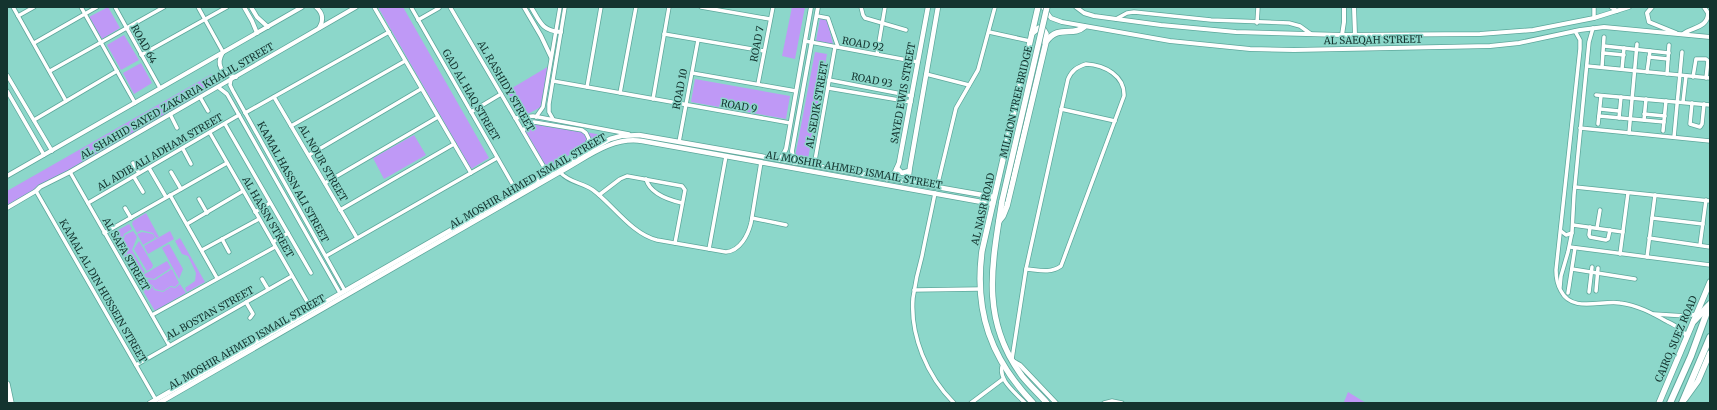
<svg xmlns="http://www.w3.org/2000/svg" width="1717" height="410" viewBox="0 0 1717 410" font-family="Merriweather,serif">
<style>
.green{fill:#bf99f6}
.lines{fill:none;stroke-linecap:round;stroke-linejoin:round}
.minor-casing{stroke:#5da79b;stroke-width:5}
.tertiary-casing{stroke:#5da79b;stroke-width:5.5}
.secondary-casing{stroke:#5da79b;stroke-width:6}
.primary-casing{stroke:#5da79b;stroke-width:7}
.trunk-casing{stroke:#5da79b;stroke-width:7}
.motorway-casing{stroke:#5da79b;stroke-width:8}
.minor{stroke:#fff;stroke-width:3.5}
.tertiary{stroke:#fff;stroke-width:4}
.secondary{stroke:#fff;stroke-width:4.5}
.primary{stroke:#fff;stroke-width:5.5}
.trunk{stroke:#fff;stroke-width:5.5}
.motorway{stroke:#fff;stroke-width:6}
.trunk-bridge-casing{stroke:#5da79b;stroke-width:7;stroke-linecap:butt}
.trunk-bridge{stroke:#fff;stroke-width:5.5}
.labels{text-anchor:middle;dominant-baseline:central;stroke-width:3;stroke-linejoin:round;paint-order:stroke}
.street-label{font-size:10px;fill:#14342f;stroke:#8cd7ca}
</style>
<rect width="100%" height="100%" fill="#8cd7ca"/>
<g class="green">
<polygon points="108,7 120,28 102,39 89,17"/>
<polygon points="378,7 403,7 489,158 471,169"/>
<polygon points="792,7 805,7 795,59 782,56"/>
<polygon points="820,19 827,20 833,44 816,41"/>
<polygon points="124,35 139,60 121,70 107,45"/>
<polygon points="815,52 827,54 808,159 795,157"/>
<polygon points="141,63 152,83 134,94 123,73"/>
<polygon points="549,66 541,107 522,117 507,91"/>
<polygon points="212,74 218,83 7,206 7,191"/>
<polygon points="695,79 790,96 786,119 691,102"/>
<polygon points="534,123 602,135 546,169 524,130"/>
<polygon points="414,135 426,155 384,179 373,158"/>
<polygon points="146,213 159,237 156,238 153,233 141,230 137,233 132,224 133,221"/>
<polygon points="129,224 132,229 124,234 121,245 128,258 131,259 141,275 135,278 111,234"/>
<polygon points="133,231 137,237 132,250 145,272 142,274 133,259 129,257 122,245 125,235"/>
<polygon points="170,231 174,239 148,254 144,246"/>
<polygon points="142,232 153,234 155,238 143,245 137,234"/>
<polygon points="180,238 205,282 187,292 185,288 195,281 196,273 188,256 182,254 175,241"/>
<polygon points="139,241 153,265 152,268 147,271 134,249"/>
<polygon points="169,244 183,269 179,279 162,248"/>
<polygon points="167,261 171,268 154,279 144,277 143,275"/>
<polygon points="172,269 179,283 175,287 171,286 163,291 155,289 152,285 147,283 148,279 155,280"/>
<polygon points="139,277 146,279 146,284 152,286 154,290 163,292 171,287 175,288 180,284 186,293 155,311 136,279"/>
<polygon points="1348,392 1366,403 1344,402"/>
</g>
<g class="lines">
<g class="minor-casing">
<g id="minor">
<polyline points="13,7 66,101"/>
<polyline points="81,7 135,103"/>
<polyline points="115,7 160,88"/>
<polyline points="198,7 223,52"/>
<polyline points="374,7 471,173"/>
<polyline points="411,7 517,192"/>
<polyline points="450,7 548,174"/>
<polyline points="701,7 770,19"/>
<polyline points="861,7 863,15 865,18 906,30"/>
<polyline points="1611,7 1617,11"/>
<polyline points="18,16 34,7"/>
<polyline points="817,16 828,18 838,47"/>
<polyline points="1594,18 1594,7"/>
<polyline points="1116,19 1127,13 1134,12 1211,20 1289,23 1300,26 1311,34"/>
<polyline points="418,20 439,8"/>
<polyline points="1257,23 1258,7"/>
<path d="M 1575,31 L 1580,40 L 1580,49 L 1556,270 C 1556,278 1557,284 1561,291 C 1572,313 1601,300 1620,303 C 1637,305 1652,313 1666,321 C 1674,325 1683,329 1687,337"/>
<polyline points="989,32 1030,41"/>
<polyline points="664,34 764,51"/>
<polyline points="805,41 918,62"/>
<polyline points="34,43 97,7"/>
<polyline points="1604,46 1669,53"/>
<polyline points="1603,53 1624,55"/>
<polyline points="877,54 885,7"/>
<polyline points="141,55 227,7"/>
<polyline points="1649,57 1668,59"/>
<path d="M 1086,64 C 1105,65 1125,76 1124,96 L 1061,266 C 1050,274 1038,270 1026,269 L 1068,79 C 1072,70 1077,67 1086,64 Z"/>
<polyline points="1587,66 1710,78"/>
<polyline points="1602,67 1604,37"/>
<polyline points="1622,69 1624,48"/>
<polyline points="50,71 164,7"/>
<polyline points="1647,72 1650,51"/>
<polyline points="692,73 796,91"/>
<polyline points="926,74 969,85"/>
<polyline points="1667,74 1669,45"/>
<polyline points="7,75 52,151"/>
<polyline points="1693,77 1696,59 1706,59 1708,61 1706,78"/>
<polyline points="231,79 230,85 233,91 345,291"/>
<polyline points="829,80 912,96"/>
<polyline points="553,81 790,123"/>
<polyline points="758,84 773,7"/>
<polyline points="218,87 227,94 340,293"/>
<polyline points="587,87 601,7"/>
<polyline points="828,88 911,102"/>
<polyline points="7,91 44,155"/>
<polyline points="620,93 636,7"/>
<polyline points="1596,95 1710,105"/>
<polyline points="200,97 208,111"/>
<polyline points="274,97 357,238"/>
<polyline points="653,99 669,7"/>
<polyline points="1683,102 1686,76"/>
<polyline points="1692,103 1690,124 1700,127 1702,124 1704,104"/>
<polyline points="1061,109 1115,121"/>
<polyline points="1600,109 1619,111"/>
<polyline points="471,112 501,94"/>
<polyline points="245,113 389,32"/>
<polyline points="170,114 177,128"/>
<polyline points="1644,114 1665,116"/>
<polyline points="1599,116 1664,122"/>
<polyline points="536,117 543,107 560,7"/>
<polyline points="515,118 533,116 629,134"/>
<polyline points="1619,118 1621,97"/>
<polyline points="553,119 549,112 549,104 565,7"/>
<polyline points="34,120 117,71"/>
<polyline points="1644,120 1646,99"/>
<polyline points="225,124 311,273"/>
<polyline points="1598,124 1601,96"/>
<polyline points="291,126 405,61"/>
<polyline points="1580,128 1710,141"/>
<polyline points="523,131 528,124 534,122 582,130 586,133 589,139 583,154"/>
<polyline points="1663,131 1666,101"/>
<polyline points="210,133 312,310"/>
<polyline points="1629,133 1637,44"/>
<polyline points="1674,137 1682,52"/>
<polyline points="679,142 698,40"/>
<polyline points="183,149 191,164"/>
<polyline points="309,155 421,89"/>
<polyline points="133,163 139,173"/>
<polyline points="814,166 835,47"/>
<polyline points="149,168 166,197"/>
<polyline points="70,172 169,345"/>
<polyline points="171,172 181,189"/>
<path d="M 560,172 C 568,182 583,183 593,190 C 613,205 632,234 657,240 L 726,252 C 740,251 748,235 751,223 L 761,162"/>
<polyline points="134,177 143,192"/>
<path d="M 646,179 C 650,194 669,200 682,203"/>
<polyline points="325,183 438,117"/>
<polyline points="937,187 956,108 978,70 995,7"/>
<polyline points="1575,187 1710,201"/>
<polyline points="36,191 156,400"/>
<path d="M 935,193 C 931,214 926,235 922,256 C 918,270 915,284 913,298 C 910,336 927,376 954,403"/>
<polyline points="170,195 217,278"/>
<polyline points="599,195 620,179 627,176 682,186 685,190 675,243"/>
<polyline points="199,199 207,213"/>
<polyline points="88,203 239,115"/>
<polyline points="125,208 131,218"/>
<polyline points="340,210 454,144"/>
<polyline points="255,212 270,203"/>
<polyline points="752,218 786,225"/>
<polyline points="1652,218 1703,224"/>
<polyline points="187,224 243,191"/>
<polyline points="1573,225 1623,232"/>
<polyline points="1590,227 1589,235 1590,237 1606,240 1608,239 1610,230"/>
<polyline points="1597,228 1600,210"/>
<polyline points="1561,231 1566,235 1572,233"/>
<polyline points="104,233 227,163"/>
<polyline points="1649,238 1710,247"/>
<polyline points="222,239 229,252"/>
<polyline points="273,242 288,233"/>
<polyline points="1700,245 1706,200"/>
<polyline points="1570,247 1710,265"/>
<polyline points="709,249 726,156"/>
<polyline points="202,250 259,219"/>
<polyline points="1620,254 1628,193"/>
<polyline points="326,256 497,158"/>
<polyline points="1647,257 1655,195"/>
<polyline points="1572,269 1635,279"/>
<polyline points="262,279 268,289"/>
<polyline points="1560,287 1561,276 1568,252 1572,232 1574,195 1589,42 1593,28"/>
<polyline points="914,290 980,289"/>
<polyline points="1596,291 1598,268"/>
<polyline points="1589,292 1592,267"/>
<polyline points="1568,293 1575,248"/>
<polyline points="246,302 253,314 250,318"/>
<polyline points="1654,314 1686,316 1697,314"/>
<polyline points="152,315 275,247"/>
<polyline points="1012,359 1026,269"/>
<path d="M 1003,364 C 996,379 1016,393 1025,403"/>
<polyline points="136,365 292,276"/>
<polyline points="971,403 1003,379"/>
<polyline points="1104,403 1112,401 1122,403"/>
</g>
</g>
<g class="tertiary-casing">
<g id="tertiary">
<polyline points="244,7 252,21 257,33"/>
<polyline points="251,7 257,17 268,27"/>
<path d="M 316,7 C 323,13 324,20 319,28"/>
<polyline points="524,7 541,36 551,57"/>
<path d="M 531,7 C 540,22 542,31 561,32"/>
<polyline points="1043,7 1051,18 1062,22 1170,41 1250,49 1294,50 1490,46 1519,43 1580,30 1604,27 1710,37"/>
<polyline points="1076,7 1084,13 1094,16 1161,25 1236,32 1342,35 1480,34 1533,30 1594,18 1629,7"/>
<polyline points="1354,7 1355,35"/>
<polyline points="1652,7 1647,13 1649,22 1676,33"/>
<path d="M 1683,34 C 1692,27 1708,28 1708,13 L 1704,7"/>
<polyline points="1342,35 1344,22 1344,7"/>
<path d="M 223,52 C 215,65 222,75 236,77"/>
<polyline points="780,160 786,149 811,7"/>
<polyline points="794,163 792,151 818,7"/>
<polyline points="7,176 302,7"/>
<polyline points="7,208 36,191 40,187 70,172 356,7"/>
<polyline points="1013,361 1020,365 1056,403"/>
</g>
</g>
<g class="secondary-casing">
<g id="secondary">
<polyline points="897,168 902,173 909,171"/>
<polyline points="887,179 895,172 899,163 928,7"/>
<polyline points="913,183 909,175 910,167 938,7"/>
<polyline points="150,403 583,154 610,139 621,136 639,135 994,197"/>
<path d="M 159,403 L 560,172 C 586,158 612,136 642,141 L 993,204"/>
</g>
</g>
<g class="primary-casing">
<g id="primary">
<polyline points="1685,399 1698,381 1710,353"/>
<polyline points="1659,403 1710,282"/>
</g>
</g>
<g class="trunk-casing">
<g id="trunk">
<polyline points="1032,33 1039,28 1043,29 1046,34 1045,42"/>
<path d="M 1002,201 C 992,265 980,319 1022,376 C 1030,386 1039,394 1047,403"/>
<path d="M 999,221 L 1003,216 L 1007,206 L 1046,42 C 1058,24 1073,37 1084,27"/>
<polyline points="7,384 11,403"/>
<path d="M 1033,403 C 991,359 974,312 982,251 L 1038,7"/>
</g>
</g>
<g class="motorway-casing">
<g id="motorway">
<polyline points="1694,321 1708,306"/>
<polyline points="1670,403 1691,356 1710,304"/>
<polyline points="1682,403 1710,337"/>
</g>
</g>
<use href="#minor" class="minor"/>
<use href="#tertiary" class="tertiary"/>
<use href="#secondary" class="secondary"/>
<use href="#primary" class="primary"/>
<use href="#trunk" class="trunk"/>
<use href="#motorway" class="motorway"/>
<g class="trunk-bridge-casing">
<polyline id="trunk-bridge" points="1002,201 1047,7"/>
</g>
<use href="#trunk-bridge" class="trunk-bridge"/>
</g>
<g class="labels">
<g class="street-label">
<text transform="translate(1373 40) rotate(-1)">AL SAEQAH STREET</text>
<text transform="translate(144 44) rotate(61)">ROAD 64</text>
<text transform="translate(757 44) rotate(-79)">ROAD 7</text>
<text transform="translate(863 44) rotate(10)">ROAD 92</text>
<text transform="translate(872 80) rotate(11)">ROAD 93</text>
<text transform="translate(506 86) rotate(60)">AL RASHIDY STREET</text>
<text transform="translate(680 89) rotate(-79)">ROAD 10</text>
<text transform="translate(903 93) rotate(-80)">SAYED EWIS STREET</text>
<text transform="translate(471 95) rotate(60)">GAD AL HAQ STREET</text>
<text transform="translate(177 101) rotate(-30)">AL SHAHID SAYED ZAKARIA KHALIL STREET</text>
<text transform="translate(1016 102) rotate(-77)">MILLION TREE BRIDGE</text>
<text transform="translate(817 105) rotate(-80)">AL SEDIK STREET</text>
<text transform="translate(739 106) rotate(10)">ROAD 9</text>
<text transform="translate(160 152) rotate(-30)">AL ADIB ALI ADHAM STREET</text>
<text transform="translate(323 163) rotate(60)">AL NOUR STREET</text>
<text transform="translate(854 170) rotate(10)">AL MOSHIR AHMED ISMAIL STREET</text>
<text transform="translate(528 181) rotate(-30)">AL MOSHIR AHMED ISMAIL STREET</text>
<text transform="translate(293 182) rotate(61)">KAMAL HASSN ALI STREET</text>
<text transform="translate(983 209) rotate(-77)">AL NASR ROAD</text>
<text transform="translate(268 217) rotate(60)">AL HASSN STREET</text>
<text transform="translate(126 254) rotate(60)">AL SAFA STREET</text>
<text transform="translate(103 291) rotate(60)">KAMAL AL DIN HUSSEIN STREET</text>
<text transform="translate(210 313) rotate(-29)">AL BOSTAN STREET</text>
<text transform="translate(1676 339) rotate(-67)">CAIRO, SUEZ ROAD</text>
<text transform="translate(247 342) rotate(-30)">AL MOSHIR AHMED ISMAIL STREET</text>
</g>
</g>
<rect width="1717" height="410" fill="none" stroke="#14342f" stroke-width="16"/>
</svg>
